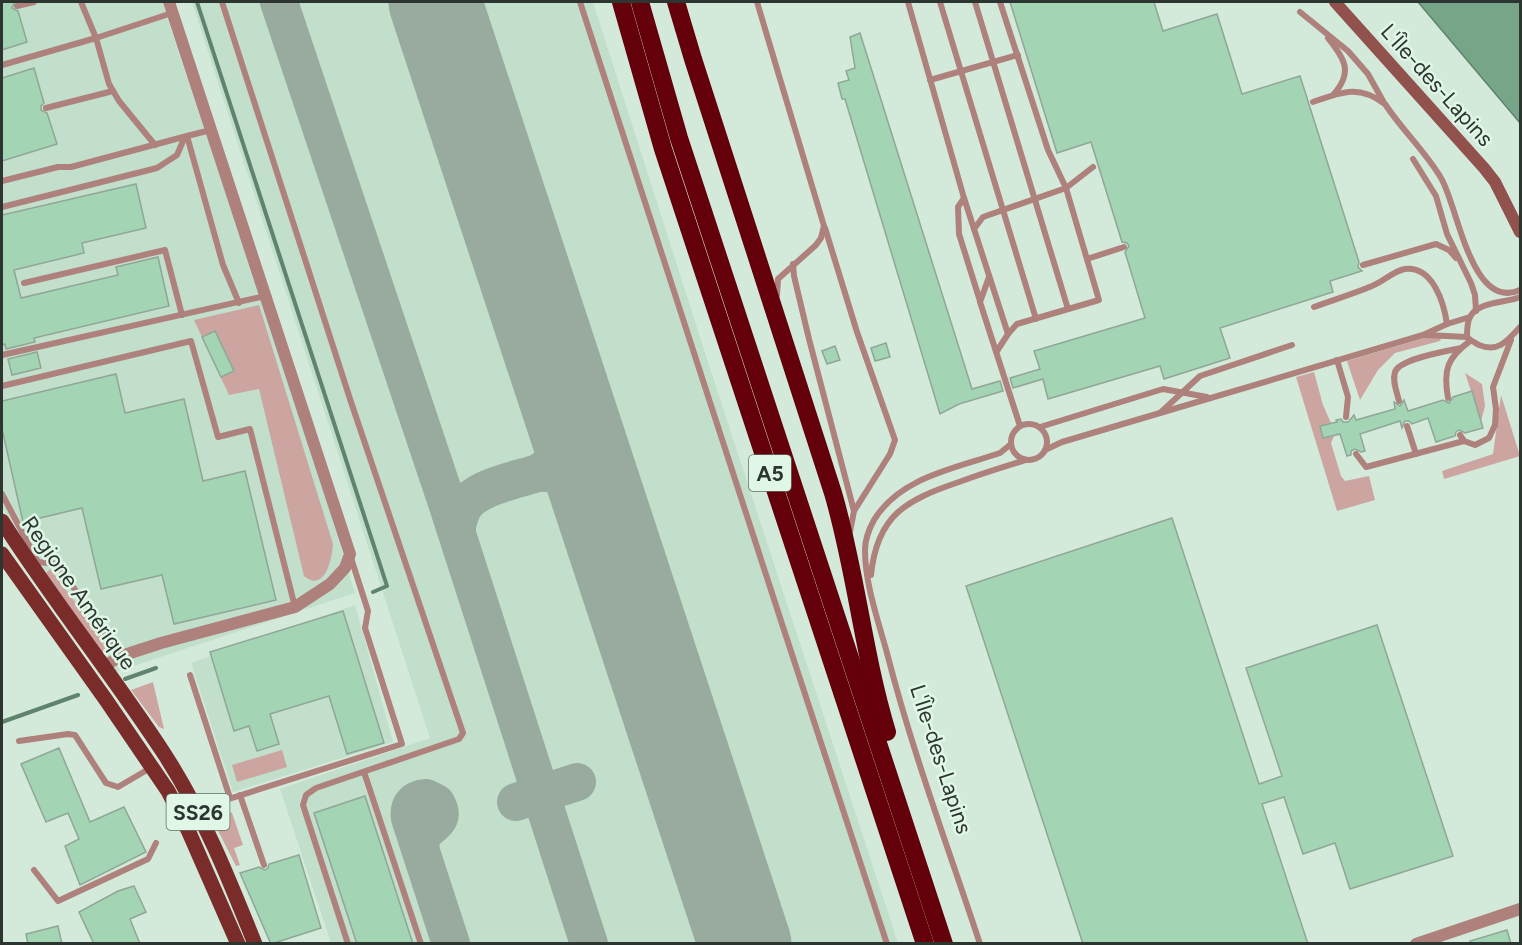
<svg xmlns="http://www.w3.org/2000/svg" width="1522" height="945" viewBox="0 0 1522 945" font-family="Figtree,sans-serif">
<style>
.built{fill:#c1dfcb}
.green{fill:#cca5a1}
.water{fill:#76a587;stroke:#60836d;stroke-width:1.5}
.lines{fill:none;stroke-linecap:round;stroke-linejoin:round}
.stream{stroke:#60836d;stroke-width:4}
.taxiway{stroke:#98ab9e;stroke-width:38}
.runway{stroke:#98ab9e;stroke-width:93}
.building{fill:#a3d4b4;stroke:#90a697;stroke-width:1.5}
.lane{stroke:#ae817c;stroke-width:6}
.street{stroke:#ae817c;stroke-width:12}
.secondary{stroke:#91514c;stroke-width:12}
.primary{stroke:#792c2a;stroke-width:15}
.highway{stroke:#63000a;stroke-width:18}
.labels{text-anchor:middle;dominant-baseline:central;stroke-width:5;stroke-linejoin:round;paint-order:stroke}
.shield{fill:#e0f7e7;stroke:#626f66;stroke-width:1.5}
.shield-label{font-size:21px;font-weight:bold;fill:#2c352f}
.street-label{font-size:22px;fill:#2c352f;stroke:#e0f7e7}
</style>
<rect width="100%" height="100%" fill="#d3eada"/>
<g class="built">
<polygon points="2,2 162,2 310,449 355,593 115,672 27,549 2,507"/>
<polygon points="192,2 593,2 708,362 898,943 331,943 280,789 430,738"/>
<polygon points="355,605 393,742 233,792 191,663"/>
</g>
<g class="green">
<path d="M 259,305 L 333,544 C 332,559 325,593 304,576 L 259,389 L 229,395 L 194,320 Z"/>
<polygon points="1434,335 1442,336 1440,341 1395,353 1378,370 1360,400 1347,361"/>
<polygon points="1314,372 1323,405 1331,423 1320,426 1323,438 1334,436 1331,443 1341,476 1345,481 1369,476 1375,500 1337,511 1296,377"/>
<polygon points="1465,373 1482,384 1485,406 1481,421"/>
<polygon points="1501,395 1520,456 1444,479 1442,471 1493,454"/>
<polygon points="50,569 106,643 107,648 105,652 100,652 46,573"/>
<polygon points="153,682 164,729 159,727 131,690"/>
<polygon points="282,750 287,767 237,782 232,765"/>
<polygon points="222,808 232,813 243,845 234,848 240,865 236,866 209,813"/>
</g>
<polygon class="water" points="1418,2 1520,2 1520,123"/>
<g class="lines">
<g class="stream">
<polyline points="197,2 387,586 373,592"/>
<polyline points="125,679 156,668"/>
<polyline points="2,722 78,695"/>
</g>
<g class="taxiway">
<polyline points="279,2 448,506 589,944"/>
<path d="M 538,473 C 574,471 584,489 604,515"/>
<path d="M 456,530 C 458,523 459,515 463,508 C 475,487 516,480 538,473 C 567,458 565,427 566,399"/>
<polyline points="516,802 577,782"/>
<path d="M 421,850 C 416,822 451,828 436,803 L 426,798 C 414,799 408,806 410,818 L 451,944"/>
</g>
<polyline class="runway" points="435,2 745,944"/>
</g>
<g class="building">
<polygon points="2,2 15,2 12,8 18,11 27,42 2,50"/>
<polygon points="1010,2 1154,2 1163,31 1217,14 1242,94 1300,76 1359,262 1358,267 1362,271 1330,281 1333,292 1220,328 1230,358 1164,379 1160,366 1048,399 1043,379 1013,388 1010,378 1040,369 1034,351 1145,318 1125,252 1129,246 1127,243 1122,242 1091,142 1057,153"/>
<polygon points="860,33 972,389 1000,381 1003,391 959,404 940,414 845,99 842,99 838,83 849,80 846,71 855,68 850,37"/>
<polygon points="34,68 44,103 41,106 41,110 47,113 57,144 2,161 2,78"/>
<polygon points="136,184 146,228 82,243 84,253 14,270 21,298 118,275 116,267 158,257 169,306 34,338 35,342 6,349 5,344 2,345 2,215"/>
<polygon points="215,331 234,371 221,377 202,337"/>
<polygon points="886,343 890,357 875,361 871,348"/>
<polygon points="835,346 840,360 827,364 822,351"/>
<polygon points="37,352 41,368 12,375 8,359"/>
<polygon points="116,374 125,413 184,399 203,481 245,471 276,600 174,624 162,575 101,589 82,508 23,522 2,429 2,401"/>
<polygon points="1472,391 1483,428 1465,433 1459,430 1456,432 1455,436 1436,442 1428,418 1412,424 1409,421 1405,421 1402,428 1400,421 1360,434 1365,451 1361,452 1355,449 1351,451 1351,455 1347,456 1340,434 1323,438 1320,426 1337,422 1336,420 1341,419 1343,422 1348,422 1354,415 1356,420 1395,409 1394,402 1400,406 1404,400 1408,411 1443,400 1449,403 1453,397"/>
<polygon points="1172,518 1259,784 1282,776 1246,668 1377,625 1453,856 1350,889 1335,843 1303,854 1284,797 1262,804 1308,944 1083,944 966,586"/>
<polygon points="343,611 384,743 347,754 329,696 270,714 279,744 257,751 249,726 234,731 210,652"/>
<polygon points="59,748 90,822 124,807 146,852 80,885 65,846 79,839 68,813 46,822 21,764"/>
<polygon points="365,796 413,944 357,944 314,813"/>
<polygon points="299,855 321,928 271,944 240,873 259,867 265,870 268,868 269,864"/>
<polygon points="134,886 146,912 130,919 140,944 94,944 79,912 118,891"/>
<polygon points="58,926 62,944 28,944 26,934"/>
<polygon points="1507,930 1511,944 1470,944 1470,941"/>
</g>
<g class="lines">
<g class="lane">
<polyline points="222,2 351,402 463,733 459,739 316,788 306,795 303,805 348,944"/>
<polyline points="580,2 783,627 887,944"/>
<polyline points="757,2 824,226 821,238 816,245 778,279 777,295"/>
<polyline points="908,2 964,198 1008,334"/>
<polyline points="940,2 1036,319"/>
<polyline points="975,2 1068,309"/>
<polyline points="17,6 34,2"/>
<polyline points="1300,12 1348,51 1368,74 1383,101"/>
<path d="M 1328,38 C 1345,59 1353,72 1334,94"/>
<polyline points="2,65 96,38 81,2"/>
<polyline points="930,80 1018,55"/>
<path d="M 1313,102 C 1341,92 1359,84 1385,104 C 1402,130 1425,151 1441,178 C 1458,206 1471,312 1520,290"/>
<polyline points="46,108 113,91"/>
<polyline points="155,145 119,101 109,84 96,38 172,13"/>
<polyline points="1413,159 1436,196 1447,234 1471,283 1475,295 1476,311"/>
<polyline points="2,181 58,167 71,167 187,136 223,265 239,303"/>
<polyline points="964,198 958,207 959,234 980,301"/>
<polyline points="2,207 157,168 177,155 183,141 187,136 211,130"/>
<polyline points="825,228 857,332 895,440 890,454 854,511"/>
<polyline points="974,229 983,217 1066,188 1093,167"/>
<polyline points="1087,259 1124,247"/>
<polyline points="793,264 794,276 809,339 854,511 850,532"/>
<polyline points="1363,265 1436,244 1449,250 1456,258"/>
<polyline points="989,277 980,302 1020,426"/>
<polyline points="24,283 165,250 182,315"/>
<path d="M 1520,297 C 1507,303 1478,301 1470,317 C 1467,322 1467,331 1467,337 C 1471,341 1474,342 1479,345 C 1499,353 1508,340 1520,327"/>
<path d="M 1314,307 C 1333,300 1353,294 1372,286 C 1383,282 1393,271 1405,269 C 1433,266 1444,303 1447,324"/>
<polyline points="1426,335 1467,337"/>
<polyline points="997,351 1008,334 1017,324 1099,300 1066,188 1048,150 1000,2"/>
<polyline points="2,355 265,296"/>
<polyline points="1337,360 1348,397 1346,417"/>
<polyline points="2,386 191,341 218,437 250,429 295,607"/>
<path d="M 1448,398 C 1443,370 1447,358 1470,341"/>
<path d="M 1399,401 C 1397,392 1392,381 1395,372 C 1399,359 1447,351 1461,348"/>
<polyline points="1160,413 1423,335 1447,324 1470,317"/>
<circle cx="1029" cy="442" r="18"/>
<polyline points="1407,426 1416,454"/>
<polyline points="1040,427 1163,389 1207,397"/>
<polyline points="1460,435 1464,441 1475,445 1489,438 1495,425 1496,409 1493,387 1511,340"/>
<polyline points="1045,450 1062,442 1160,413 1200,376 1292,345"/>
<polyline points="1356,454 1366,467 1464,441"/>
<polyline points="2,494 38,562 57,564 121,656"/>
<path d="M 871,575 C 877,515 906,500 959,482 C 981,474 1003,467 1026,460"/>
<polyline points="190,675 230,798"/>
<polyline points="19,741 68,734 75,735 106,783 118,787 152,767"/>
<polyline points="364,772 421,944"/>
<polyline points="240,795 264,865"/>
<polyline points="197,809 402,744 365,628 368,611 351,558"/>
<polyline points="34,870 58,901 148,859 156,843"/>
<path d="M 980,944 C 948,847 912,751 887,653 C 878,620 865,584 865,550 C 865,540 869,529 874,520 C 900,477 956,468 1000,453 L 1011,444"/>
</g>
<g class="street">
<polyline points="103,667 121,656 161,643 295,607 330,584 345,568 350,554 169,2"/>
<polyline points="1416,944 1520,909"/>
</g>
<polyline class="secondary" points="1335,2 1484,168 1495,182 1520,232"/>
<g class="primary">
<path d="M 2,521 C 53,601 113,675 165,755 C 203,814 229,879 255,944"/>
<polyline points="2,554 106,700 168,791 188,830 238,944"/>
</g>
<g class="highway">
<polyline points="621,2 663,149 925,944"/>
<polyline points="640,2 679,138 944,944"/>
<path d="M 676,2 L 693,59 L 833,493 C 856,571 863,653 887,732"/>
</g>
</g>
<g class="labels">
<g class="shield">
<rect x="749" y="455" width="42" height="36" rx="4.5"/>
<rect x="166.5" y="794" width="63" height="36" rx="4.5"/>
</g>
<g class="shield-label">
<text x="770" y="473">A5</text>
<text x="198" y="812">SS26</text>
</g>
<g class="street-label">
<text transform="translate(1437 85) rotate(48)">L'Île-des-Lapins</text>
<text transform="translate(79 593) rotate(55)">Regione Amérique</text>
<text transform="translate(941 759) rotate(72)">L'Île-des-Lapins</text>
</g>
</g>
<rect width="1522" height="945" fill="none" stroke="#2c352f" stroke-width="6"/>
</svg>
